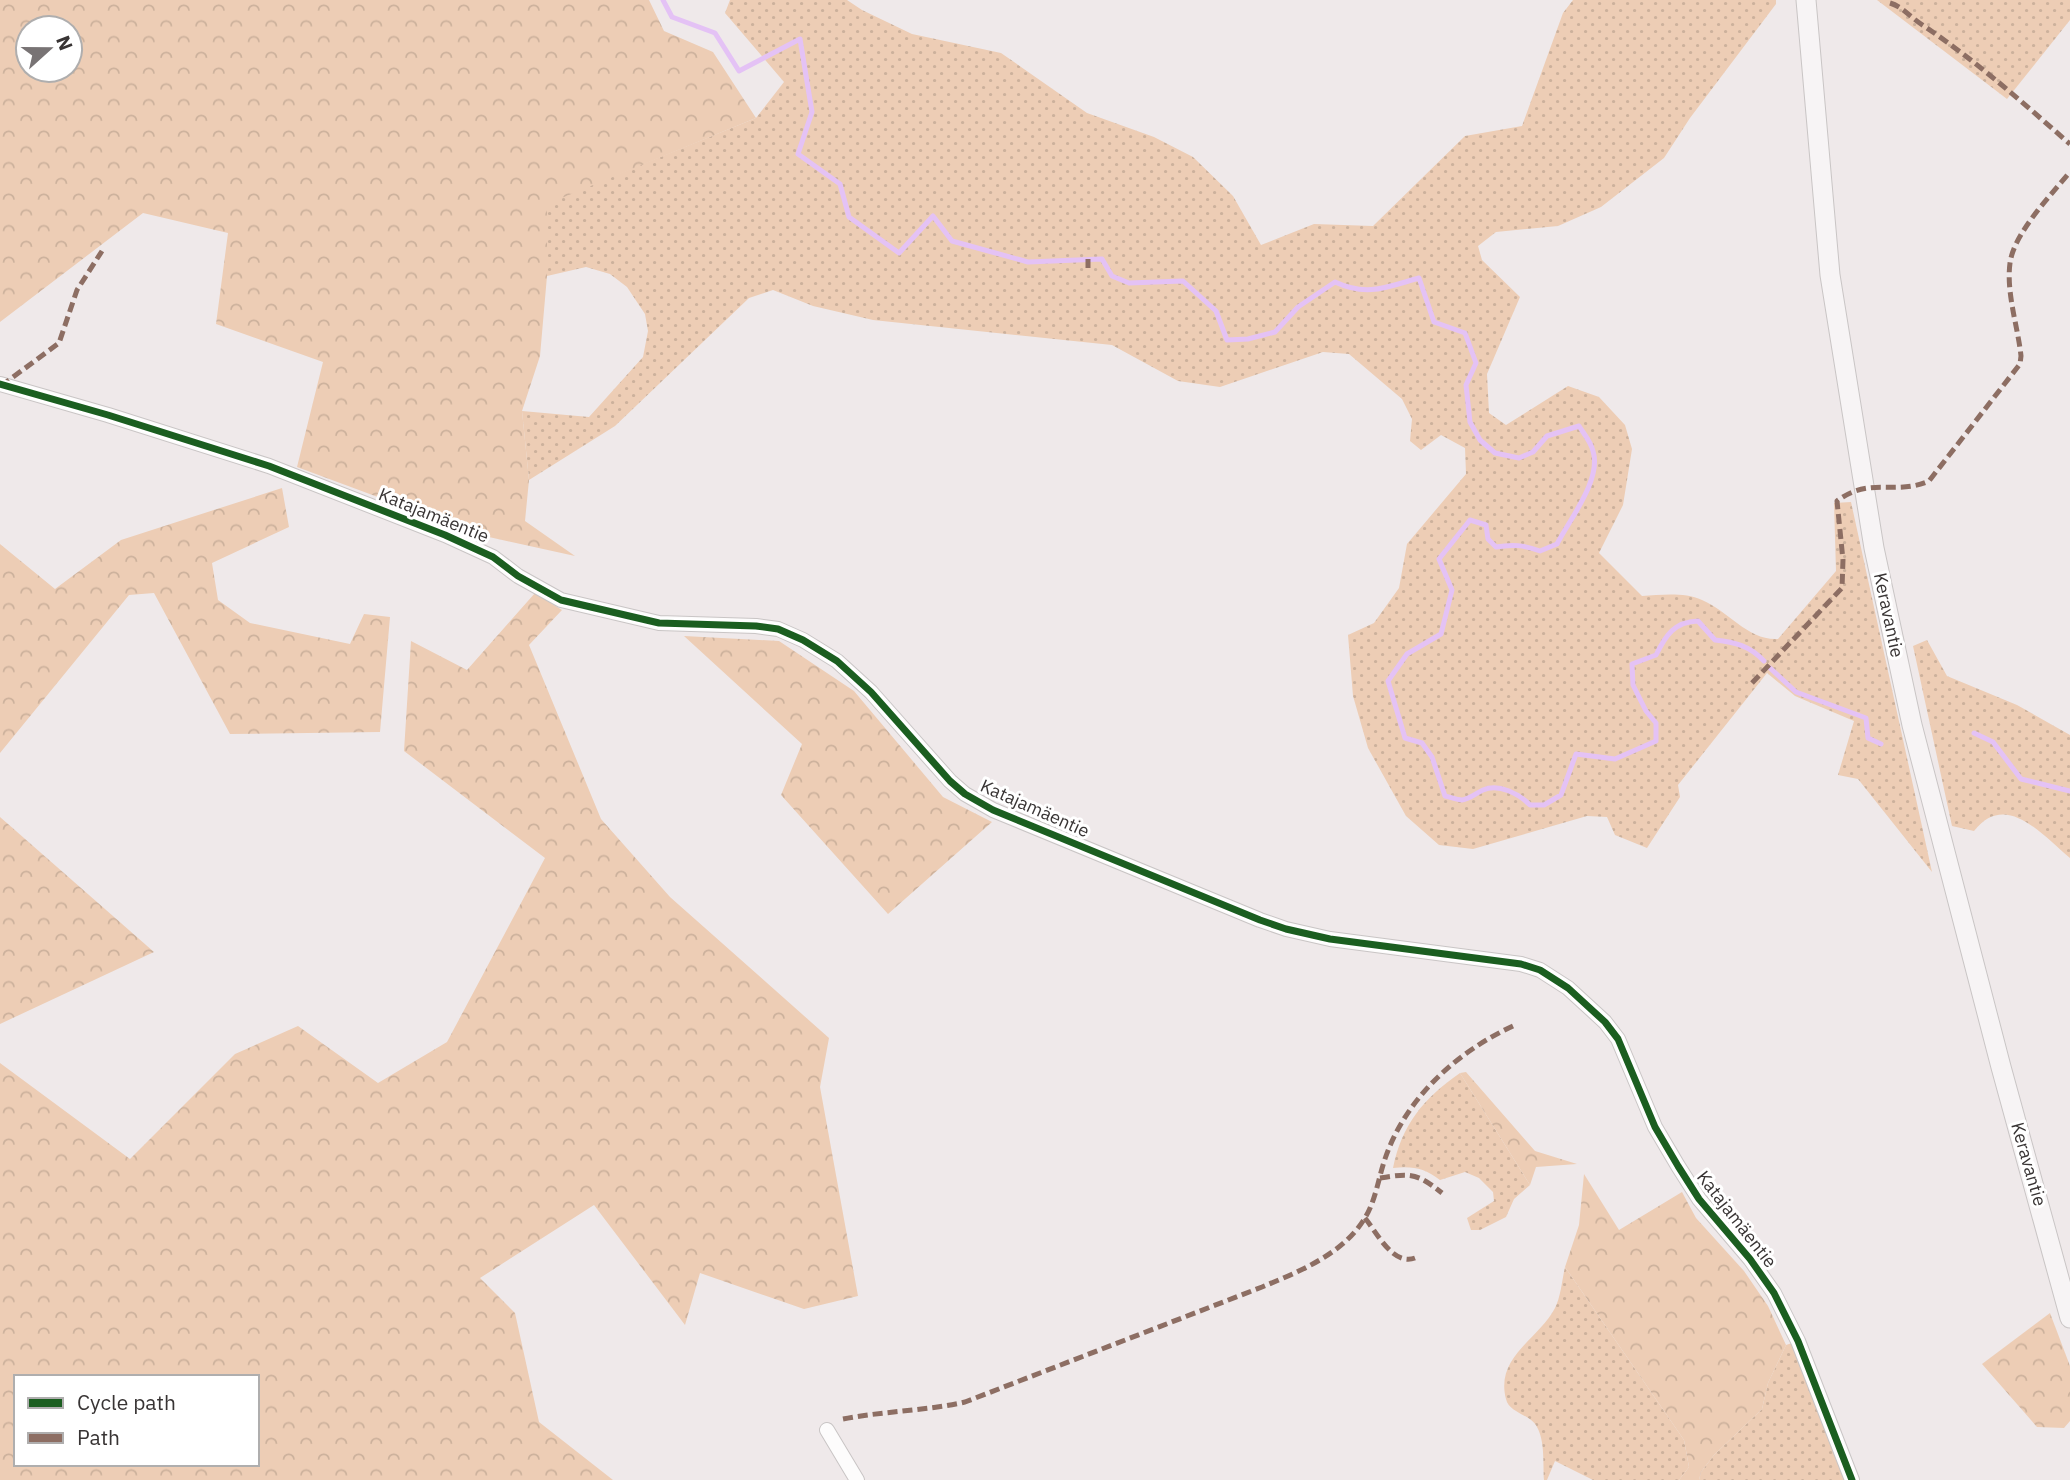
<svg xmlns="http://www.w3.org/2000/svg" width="2070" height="1480" viewBox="0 0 2070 1480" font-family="'IBM Plex Sans',sans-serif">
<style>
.grass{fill:url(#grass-dots)}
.forest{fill:url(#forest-crowns);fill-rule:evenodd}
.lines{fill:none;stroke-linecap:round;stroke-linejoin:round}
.stream{stroke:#e4c2f5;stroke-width:5}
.street-casing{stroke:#c9c5c5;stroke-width:16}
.secondary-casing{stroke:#c9c5c5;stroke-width:21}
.street{stroke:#fdfcfc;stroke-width:14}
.secondary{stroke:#f7f4f5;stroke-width:19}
.quiet{stroke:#8d6e63;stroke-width:5;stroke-dasharray:10 5;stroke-linecap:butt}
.cycleway-casing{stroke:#fff;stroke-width:11}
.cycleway{stroke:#1b5e20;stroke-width:7}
.labels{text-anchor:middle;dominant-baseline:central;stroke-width:6;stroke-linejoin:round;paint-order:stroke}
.street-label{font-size:18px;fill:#383434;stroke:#fff}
</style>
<defs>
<pattern id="grass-dots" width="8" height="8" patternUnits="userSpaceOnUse" patternTransform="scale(1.75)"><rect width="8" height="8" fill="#edcdb5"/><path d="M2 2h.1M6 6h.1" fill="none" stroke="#ccb19c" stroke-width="1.8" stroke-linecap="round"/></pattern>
<pattern id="forest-crowns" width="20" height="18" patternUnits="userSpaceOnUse" patternTransform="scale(1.75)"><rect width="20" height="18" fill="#edcdb5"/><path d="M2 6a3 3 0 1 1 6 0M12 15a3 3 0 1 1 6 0" fill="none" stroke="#ccb19c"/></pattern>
</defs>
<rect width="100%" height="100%" fill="#efe9ea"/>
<g class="grass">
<path d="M 730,0 L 847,0 L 862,10 L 912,34 L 1001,53 L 1087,113 L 1154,137 L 1193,157 L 1233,196 L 1261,245 L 1314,224 L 1373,226 L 1465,136 L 1522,126 L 1563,13 L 1573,0 L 1776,0 L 1776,4 L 1690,118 L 1664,158 L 1601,207 L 1558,226 L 1496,232 L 1478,246 L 1482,260 L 1520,297 L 1487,374 L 1489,413 L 1506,425 L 1568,386 L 1599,397 L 1625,425 L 1632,449 L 1623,505 L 1599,553 L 1642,596 C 1661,595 1684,592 1702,600 C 1728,611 1749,641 1778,639 L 1836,571 L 1834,503 L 1851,502 L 1932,872 L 1858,779 L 1838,775 L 1854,721 L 1795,696 L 1767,673 L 1678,785 L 1680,797 L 1647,848 L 1615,835 L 1607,817 L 1587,816 L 1473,849 L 1439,845 L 1406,816 L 1368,748 L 1353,696 L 1348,635 L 1374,623 L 1399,588 L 1407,544 L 1466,474 L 1465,448 L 1441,435 L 1421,450 L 1410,441 L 1412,419 L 1402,399 L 1349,354 L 1323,352 L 1220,387 L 1178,381 L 1112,345 L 873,320 L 813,306 L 773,290 L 749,298 L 615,426 L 529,480 L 522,411 L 589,417 L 643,357 L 648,331 L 645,314 L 627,287 L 610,274 L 586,267 L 547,276 L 547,203 L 756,118 L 784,82 L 725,13 Z"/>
<polygon points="1877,0 2070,0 2070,20 2007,99"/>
<path d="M 1927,640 L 1947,676 L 2017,705 L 2070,735 L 2070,858 C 2042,835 2006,790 1974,831 L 1952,826 L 1913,646 Z"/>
<path d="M 1460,1073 L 1530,1185 L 1514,1199 L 1506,1217 L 1480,1230 L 1471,1230 L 1467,1218 L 1494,1201 L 1493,1192 L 1479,1178 L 1465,1172 L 1440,1180 C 1424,1168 1413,1166 1393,1168 C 1402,1124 1424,1098 1460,1073 Z"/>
<path d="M 1565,1267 L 1684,1440 L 1689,1467 L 1679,1480 L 1593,1480 L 1555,1461 L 1547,1480 L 1544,1480 C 1543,1464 1545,1441 1537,1427 C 1530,1414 1509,1413 1506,1399 C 1495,1357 1538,1340 1555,1308 C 1561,1296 1562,1280 1565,1267 Z"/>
<polygon points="1798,1341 1852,1480 1699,1480 1701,1472 1714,1455 1762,1409 1768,1383 1786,1345"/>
</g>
<g class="forest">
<path d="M 0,0 L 649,0 L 664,31 L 713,52 L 756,118 L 547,204 L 547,276 L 540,356 L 522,411 L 529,480 L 525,521 L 575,556 L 480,535 L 297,467 L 323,362 L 216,324 L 228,233 L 143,213 L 0,322 ZM 28,28 L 70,28 L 70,70 L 28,70 Z"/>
<polygon points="282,488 289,527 212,563 218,600 250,623 350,644 364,614 390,617 380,732 230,734 154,593 129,595 0,753 0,544 55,589 121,540"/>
<path d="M 535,593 L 562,610 L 529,645 L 601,819 L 670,897 L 829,1038 L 820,1087 L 858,1296 L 804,1309 L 700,1273 L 685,1325 L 594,1205 L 480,1278 L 515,1313 L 539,1422 L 613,1480 L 0,1480 L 0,1063 L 130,1159 L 235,1054 L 298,1026 L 378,1083 L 447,1042 L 545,858 L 404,751 L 411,641 L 467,670 ZM 16,1377 L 257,1377 L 257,1464 L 16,1464 Z"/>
<polygon points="684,636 779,641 854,691 943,797 992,822 888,914 781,795 802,744"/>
<polygon points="0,817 154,952 0,1024"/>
<polygon points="1466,1072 1535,1151 1577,1164 1536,1167 1530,1185 1460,1073"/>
<polygon points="1584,1174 1619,1230 1682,1192 1696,1218 1744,1271 1768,1306 1786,1345 1768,1383 1762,1409 1714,1455 1701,1472 1699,1480 1679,1480 1689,1467 1684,1440 1565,1267 1579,1225"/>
<polygon points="2050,1313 2070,1366 2070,1421 2064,1428 2037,1427 1982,1364"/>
</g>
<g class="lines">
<g class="stream">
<path d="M 663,0 L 672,17 L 715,33 L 739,71 L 800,39 L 812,112 L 798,154 L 840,184 L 849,217 L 899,253 L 933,216 L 952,241 L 1028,262 L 1102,259 L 1112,276 L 1129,283 L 1183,281 L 1216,311 L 1227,340 L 1248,339 L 1275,332 L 1298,307 L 1335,282 C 1367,297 1387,287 1419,278 L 1434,322 L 1465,333 L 1476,363 L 1466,385 L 1470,422 L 1480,440 L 1495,453 L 1519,458 L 1533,452 L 1547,436 L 1579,426 C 1584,434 1591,442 1593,451 C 1602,479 1570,519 1557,544 L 1540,551 C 1524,545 1512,544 1496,547 L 1488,539 L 1486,525 L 1470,520 L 1439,559 L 1452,590 L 1441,634 L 1407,654 L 1388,681 L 1405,738 L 1422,743 L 1432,757 L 1445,796 C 1450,797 1457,800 1462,800 C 1470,799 1476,793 1483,790 C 1499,783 1519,794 1530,805 L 1544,805 L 1561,795 L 1576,754 L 1615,759 L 1656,741 L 1656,723 L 1646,711 L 1633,685 L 1632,664 L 1656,655 C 1666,635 1674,622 1698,621 L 1715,640 C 1735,642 1750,646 1764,661"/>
<polyline points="1770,668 1796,692 1866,718 1868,738 1881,744"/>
<polyline points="1974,733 1993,742 2021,779 2070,791"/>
</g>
<g class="street-casing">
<g id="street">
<polyline points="0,384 108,415 269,466 445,535 493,557 518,576 561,600 659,623 756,626 778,629 803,640 837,661 871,692 950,781 965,794 993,810 1260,920 1286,929 1330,939 1521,964 1540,970 1568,988 1605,1022 1618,1039 1655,1127 1678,1166 1699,1199 1750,1259 1774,1293 1798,1341 1852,1480"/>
<polyline points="827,1430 857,1480"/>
</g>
</g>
<g class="secondary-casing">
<polyline id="secondary" points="1806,0 1830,275 1874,548 1912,725 2001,1067 2070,1318"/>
</g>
<use href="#street" class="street"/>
<use href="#secondary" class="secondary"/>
<g class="quiet">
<path d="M 1890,3 C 1903,7 1909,16 1921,24 C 1974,59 2022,102 2070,144"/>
<polyline points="1088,268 1088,259"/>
<polyline points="1,386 59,343 77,290 102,251"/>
<path d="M 1752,683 L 1842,588 L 1843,560 L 1837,501 C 1870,476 1895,496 1929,481 L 2020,364 L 2021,356 C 2018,327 2006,293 2010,263 C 2014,233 2051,195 2070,172"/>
<path d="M 1380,1178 C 1411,1173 1417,1173 1442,1193"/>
<path d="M 1365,1218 C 1377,1233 1393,1266 1415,1258"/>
<path d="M 843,1419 C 884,1411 925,1411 965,1402 L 1262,1287 C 1298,1272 1341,1255 1363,1221 C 1376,1202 1378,1178 1386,1156 C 1407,1097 1457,1052 1513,1026"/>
</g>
<g class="cycleway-casing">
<polyline id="cycleway" points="0,384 108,415 269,466 445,535 493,557 518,576 561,600 659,623 756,626 778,629 803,640 837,661 871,692 950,781 965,794 993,810 1260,920 1286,929 1330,939 1521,964 1540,970 1568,988 1605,1022 1618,1039 1655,1127 1678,1166 1699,1199 1750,1259 1774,1293 1798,1341 1852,1480"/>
</g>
<use href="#cycleway" class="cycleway"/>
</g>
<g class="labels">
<g class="street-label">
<text transform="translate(434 515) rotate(22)">Katajamäentie</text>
<text transform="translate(1889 615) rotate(78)">Keravantie</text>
<text transform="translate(1035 808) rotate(24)">Katajamäentie</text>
<text transform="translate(2029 1164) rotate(74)">Keravantie</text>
<text transform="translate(1737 1219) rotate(52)">Katajamäentie</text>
</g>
</g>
<rect x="14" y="1375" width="245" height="91" fill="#ffffff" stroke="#afaeae" stroke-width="2"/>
<rect x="28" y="1398" width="35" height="10" fill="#1b5e20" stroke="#afaeae" stroke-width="2"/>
<text x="77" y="1410" font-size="21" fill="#383434">Cycle path</text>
<rect x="28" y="1433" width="35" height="10" fill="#8d6e63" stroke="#afaeae" stroke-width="2"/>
<text x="77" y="1445" font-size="21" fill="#383434">Path</text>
<g transform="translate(49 49) rotate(69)"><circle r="33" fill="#ffffff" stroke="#afaeae" stroke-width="2"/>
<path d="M0-5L12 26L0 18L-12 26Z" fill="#787374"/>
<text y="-10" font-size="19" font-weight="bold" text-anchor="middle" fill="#383434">N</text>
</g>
</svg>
